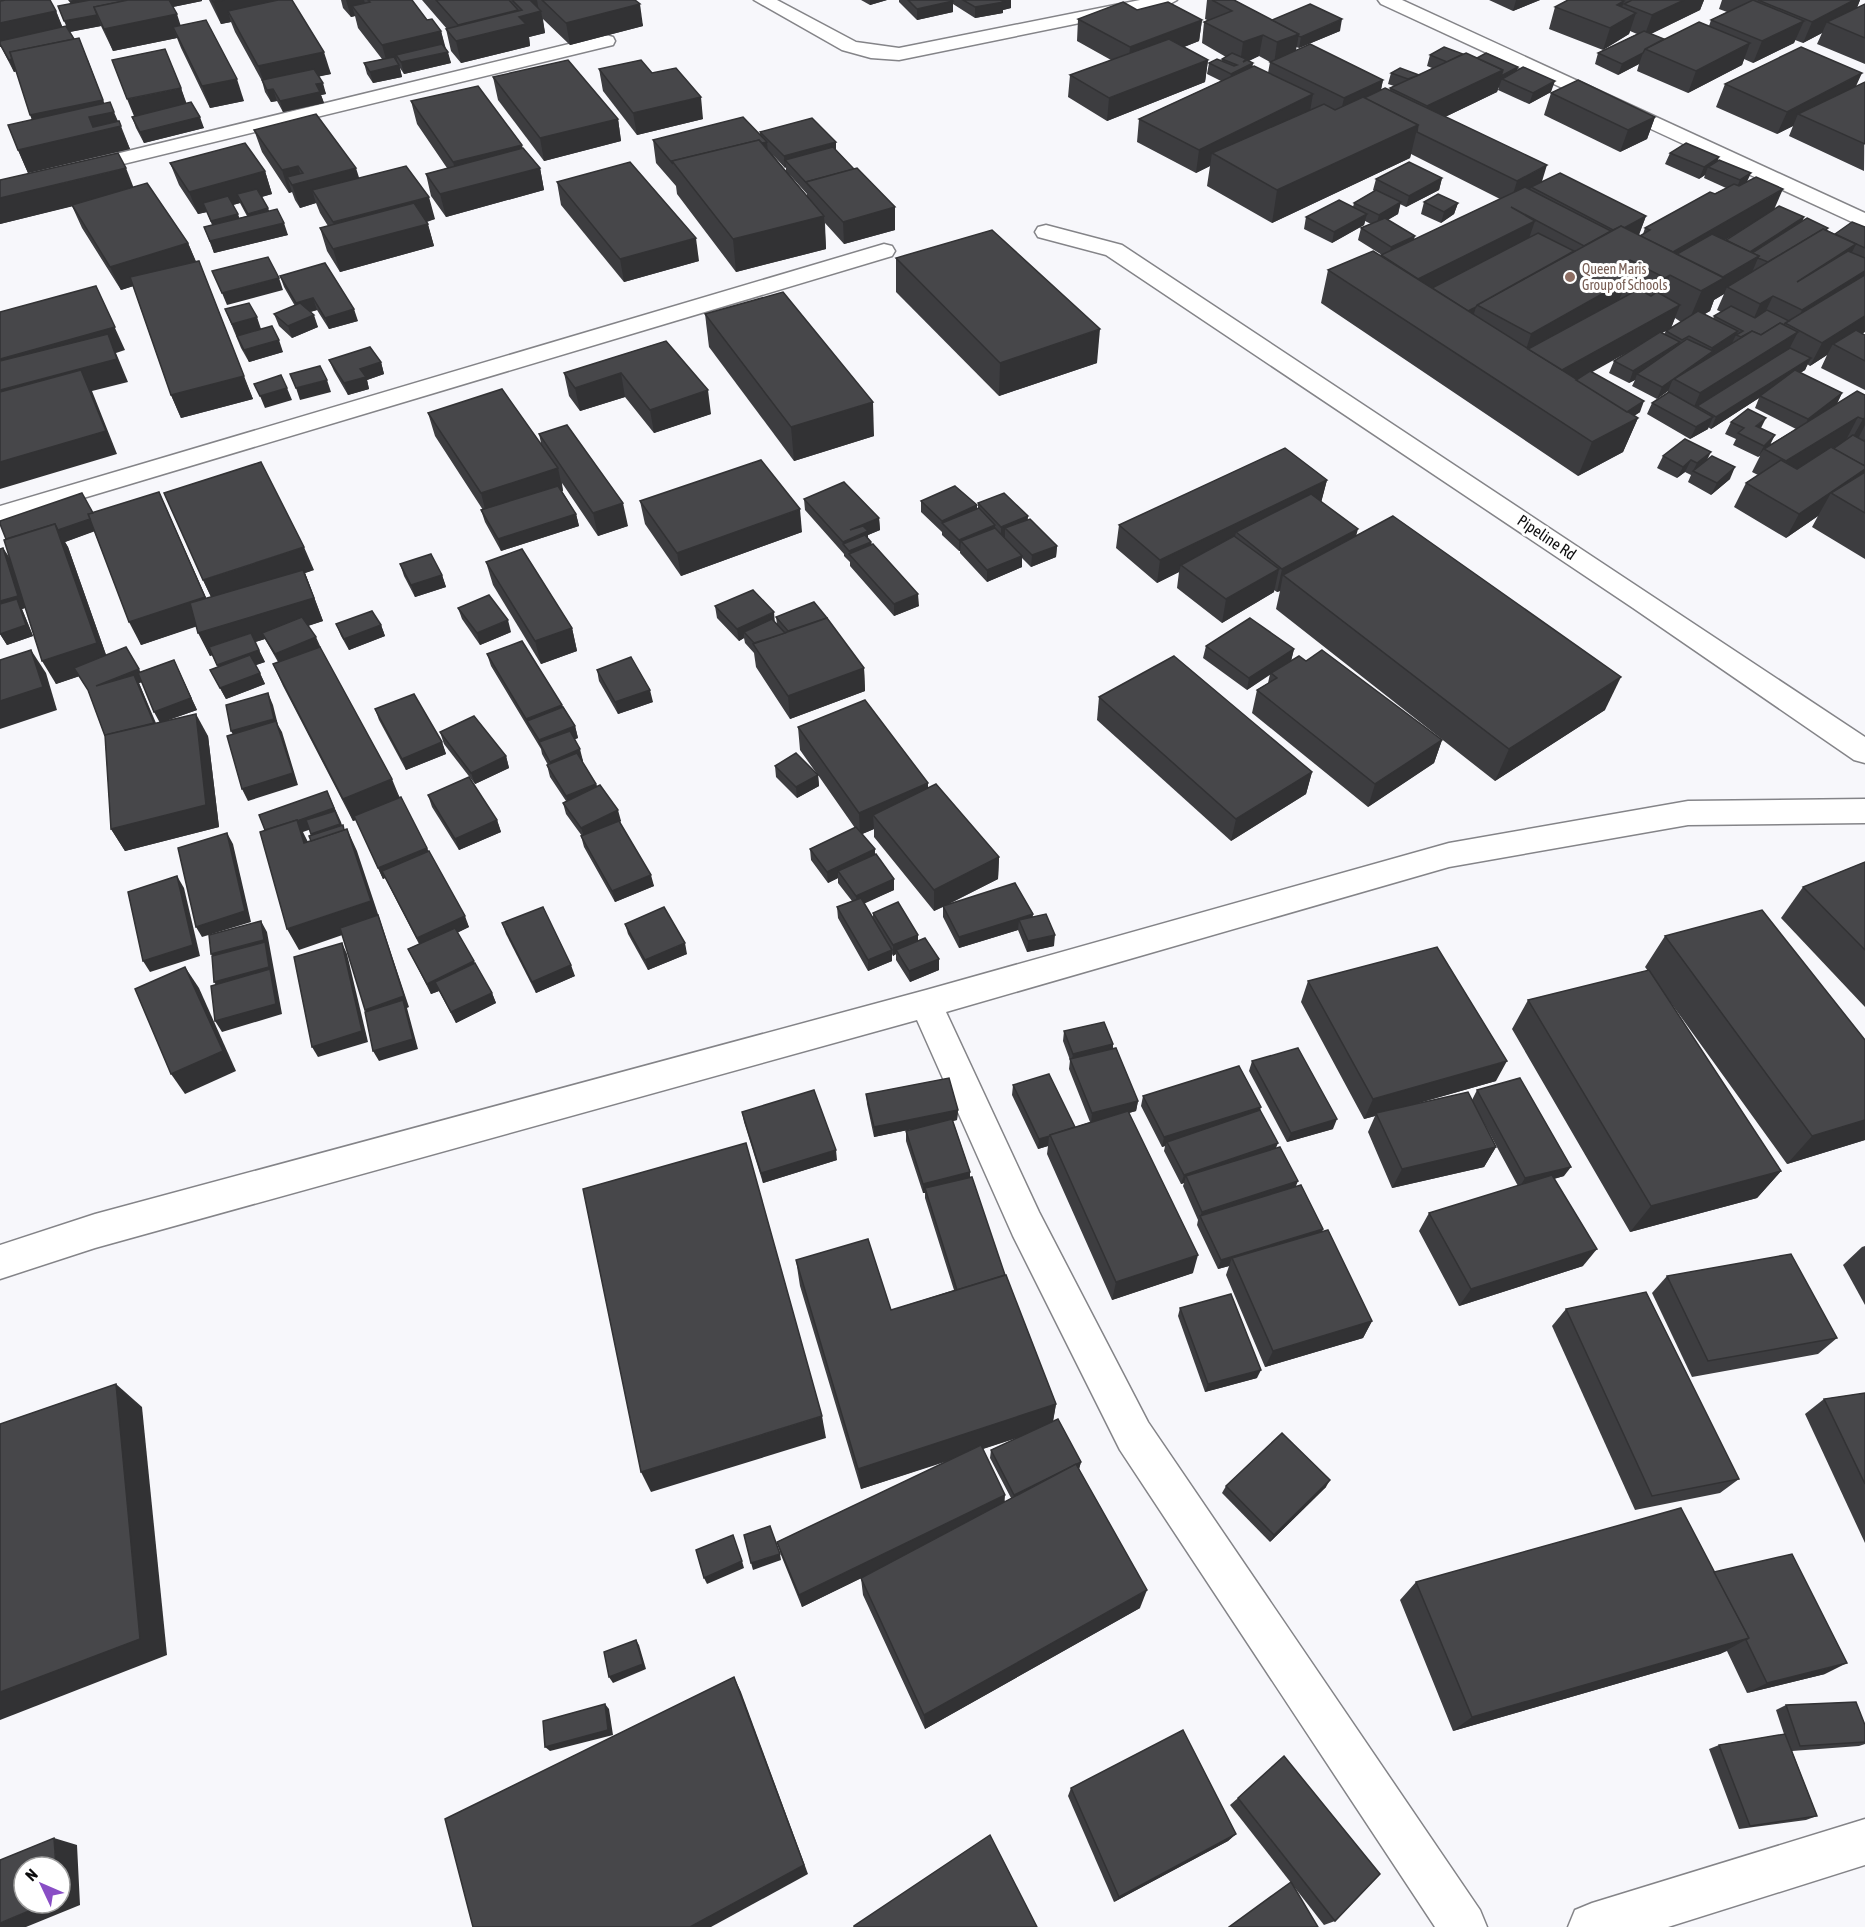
<svg xmlns="http://www.w3.org/2000/svg" width="1865" height="1927" viewBox="0 0 1865 1927" font-family="'Asap Condensed',sans-serif">
<style>
.lines{fill:none;stroke-linecap:round;stroke-linejoin:round}
.minor-casing{stroke:#848488;stroke-width:3}
.minor{fill:#fff;fill-rule:evenodd}
.wall{fill:#3d3d40;fill-rule:evenodd}
.shaded-wall{fill:#323234}
.building{fill:#47474a;stroke:#323234;stroke-width:1.5}
.education-dot{fill:#8d6e63;stroke:#fff;stroke-width:2}
.labels{text-anchor:middle;dominant-baseline:central;stroke-width:6;stroke-linejoin:round;paint-order:stroke}
.far-education-label{font-size:14px;fill:#785e54;stroke:#fff;text-anchor:start}
.street-label{font-size:16px;fill:#0c0c0d;stroke:#fff}
</style>
<rect width="100%" height="100%" fill="#f7f7fb"/>
<g class="lines">
<g class="minor-casing">
<g id="minor">
<polygon points="754,0 777,0 856,42 899,48 1140,0 1177,0 1168,5 899,60 871,58 842,50"/>
<polygon points="1378,0 1402,0 1865,213 1865,228 1381,4"/>
<polygon points="606,35 613,37 615,41 613,45 0,194 0,182"/>
<polygon points="1046,225 1122,245 1865,737 1865,763 1854,760 1633,608 1106,255 1038,237 1035,232 1038,227"/>
<polygon points="884,244 892,246 895,251 892,256 0,523 0,506"/>
<polygon points="1865,799 1865,823 1688,825 1449,867 946,1012 1039,1212 1148,1422 1480,1910 1487,1927 1435,1927 1120,1450 1013,1236 917,1020 95,1248 0,1279 0,1245 95,1214 926,990 1449,843 1688,801"/>
<polygon points="1865,1819 1865,1865 1668,1927 1568,1927 1575,1910 1592,1903"/>
</g>
</g>
<use href="#minor" class="minor"/>
</g>
<g class="wall">
<polygon points="0,0 56,11 62,27 66,26 71,4 68,0 202,1 173,7 180,25 244,101 210,108 181,48 177,38 113,51 101,26 70,32 88,60 104,103 121,126 130,149 28,173 18,150 32,120 16,71 14,72 1,47 0,47"/>
<polygon points="209,0 292,0 331,74 319,76 326,94 321,95 324,103 283,112 277,101 271,102 265,92 262,81 235,32 231,22 221,24"/>
<polygon points="341,0 412,0 427,20 441,31 446,49 451,63 404,74 400,68 402,77 373,83 367,74 364,63 382,59 358,28 355,16 351,17 343,8"/>
<polygon points="422,0 635,0 643,26 570,45 543,19 545,33 529,37 530,46 461,63 451,51 446,29 447,29"/>
<polygon points="861,0 887,0 870,5"/>
<polygon points="899,0 1011,0 1011,8 1003,10 1003,13 975,18 953,4 953,12 917,20 899,2"/>
<path d="M 1207,0 L 1234,0 L 1272,20 L 1340,31 L 1299,48 L 1296,47 L 1296,50 L 1383,80 L 1381,90 L 1390,90 L 1390,88 L 1394,86 L 1388,84 L 1391,73 L 1419,75 L 1432,68 L 1427,66 L 1430,55 L 1463,54 L 1518,67 L 1517,71 L 1551,92 L 1529,104 L 1498,90 L 1499,87 L 1498,88 L 1497,92 L 1445,117 L 1542,182 L 1646,216 L 1639,235 L 1640,236 L 1643,234 L 1645,228 L 1726,188 L 1704,178 L 1705,175 L 1699,179 L 1665,164 L 1670,153 L 1719,157 L 1717,161 L 1747,182 L 1774,209 L 1804,217 L 1802,221 L 1828,228 L 1827,230 L 1835,234 L 1865,227 L 1865,332 L 1862,333 L 1865,335 L 1865,390 L 1821,368 L 1827,355 L 1810,366 L 1807,364 L 1805,370 L 1800,373 L 1842,393 L 1837,404 L 1865,395 L 1865,559 L 1812,527 L 1818,516 L 1786,538 L 1734,507 L 1746,483 L 1758,475 L 1752,472 L 1760,456 L 1758,457 L 1733,445 L 1736,439 L 1725,434 L 1731,422 L 1761,429 L 1771,444 L 1796,429 L 1755,408 L 1759,398 L 1711,429 L 1708,427 L 1708,429 L 1690,439 L 1647,414 L 1652,403 L 1667,394 L 1668,391 L 1657,399 L 1632,386 L 1635,380 L 1629,383 L 1609,373 L 1614,361 L 1630,350 L 1591,372 L 1640,412 L 1634,416 L 1638,418 L 1623,452 L 1578,476 L 1321,303 L 1328,270 L 1382,255 L 1358,240 L 1361,228 L 1371,224 L 1365,221 L 1364,225 L 1332,243 L 1304,229 L 1306,217 L 1353,207 L 1354,203 L 1374,191 L 1373,190 L 1376,179 L 1442,178 L 1439,190 L 1406,207 L 1400,204 L 1398,214 L 1388,220 L 1414,240 L 1500,199 L 1411,154 L 1410,158 L 1272,223 L 1207,186 L 1210,166 L 1196,173 L 1137,142 L 1139,119 L 1221,81 L 1207,74 L 1209,63 L 1222,61 L 1222,59 L 1226,57 L 1202,43 L 1204,22 L 1207,20 L 1205,19 ZM 1259,56 L 1270,62 L 1268,73 L 1252,67 L 1253,63 L 1249,61 ZM 1747,227 L 1726,240 L 1725,240 ZM 1724,294 L 1717,310 L 1721,312 L 1714,316 L 1713,319 L 1704,314 L 1710,311 L 1714,300 ZM 1675,318 L 1681,322 L 1666,331 L 1664,334 L 1662,333 L 1671,328 Z"/>
<polygon points="1489,0 1540,0 1513,11"/>
<polygon points="1568,0 1704,0 1700,10 1651,34 1664,39 1709,26 1711,20 1727,12 1719,9 1722,0 1860,0 1857,8 1865,4 1865,64 1817,44 1822,33 1803,43 1795,40 1794,43 1753,63 1744,59 1742,65 1688,93 1637,71 1639,64 1618,75 1595,64 1598,53 1637,34 1630,31 1629,34 1603,50 1549,29 1555,7"/>
<polygon points="1137,10 1202,20 1199,41 1184,47 1208,60 1205,82 1107,121 1068,97 1070,75 1111,60 1077,41 1078,19"/>
<polygon points="599,69 652,73 703,119 637,135 603,91"/>
<polygon points="493,77 618,119 621,141 544,161 498,100"/>
<polygon points="1865,82 1864,171 1789,136 1793,126 1777,134 1716,107 1725,84 1856,86"/>
<polygon points="181,88 186,104 204,128 144,143 136,128 132,117"/>
<polygon points="1551,93 1655,117 1647,139 1620,152 1544,115"/>
<polygon points="411,101 523,148 540,168 544,190 446,217 431,196 426,174 447,168 417,124"/>
<polygon points="254,130 359,178 435,219 427,222 434,246 340,272 327,251 320,228 328,226 320,213 316,203 300,208 295,200 292,192 289,193 262,152"/>
<path d="M 760,132 L 836,150 L 854,169 L 895,207 L 895,230 L 844,244 L 825,223 L 826,249 L 736,272 L 677,194 L 676,186 L 656,163 L 653,140 L 760,134 ZM 773,155 L 785,168 L 786,167 L 786,171 ZM 789,174 L 807,194 L 807,196 Z"/>
<path d="M 170,163 L 265,171 L 272,194 L 262,197 L 269,211 L 288,235 L 214,253 L 204,227 L 212,225 L 207,212 L 198,214 L 179,185 ZM 240,203 L 247,216 L 239,218 L 233,205 Z"/>
<polygon points="0,180 133,187 188,243 253,399 181,418 171,395 133,286 121,290 82,228 72,206 0,224"/>
<polygon points="557,182 699,261 624,282 561,205"/>
<polygon points="1424,202 1458,203 1454,214 1441,223 1421,214"/>
<polygon points="896,258 1097,363 999,396 896,292"/>
<polygon points="280,276 358,321 329,329 317,310 310,312 318,327 292,338 279,326 274,314 295,306 284,287"/>
<polygon points="225,309 261,329 283,352 249,362 241,348"/>
<polygon points="705,314 874,436 794,461 709,347"/>
<polygon points="666,341 711,414 654,433 625,397 580,411 569,396 564,373"/>
<polygon points="329,360 381,362 384,374 367,380 369,389 348,395 334,371"/>
<polygon points="428,413 541,443 539,434 628,526 598,536 562,483 563,491 562,491 576,514 579,526 501,551 485,522 481,510 483,510 435,436"/>
<polygon points="1663,456 1708,459 1730,479 1711,495 1688,482 1691,475 1685,472 1677,478 1657,468"/>
<polygon points="1327,480 1321,502 1356,536 1605,710 1495,781 1276,609 1280,591 1277,592 1274,590 1274,592 1222,623 1177,588 1179,572 1157,583 1116,548 1119,525"/>
<path d="M 159,492 L 206,598 L 211,597 L 203,580 L 314,570 L 305,573 L 323,621 L 308,626 L 469,927 L 457,933 L 492,993 L 496,1003 L 456,1023 L 439,991 L 431,994 L 408,949 L 419,944 L 385,878 L 383,879 L 356,820 L 353,821 L 283,686 L 273,664 L 278,662 L 265,639 L 255,642 L 265,662 L 256,665 L 265,684 L 226,699 L 210,670 L 218,667 L 212,655 L 210,656 L 196,626 L 141,645 L 94,531 L 65,542 L 68,547 L 106,655 L 140,672 L 174,660 L 197,710 L 168,720 L 208,736 L 219,827 L 125,851 L 111,829 L 105,736 L 88,690 L 79,676 L 56,684 L 25,608 L 22,609 L 33,636 L 7,645 L 0,634 L 3,548 L 10,558 L 93,513 ZM 142,682 L 160,722 L 156,723 L 139,683 Z"/>
<polygon points="804,499 879,518 880,530 868,535 868,538 871,542 872,545 919,606 894,616 850,566 850,562 844,556 844,554 805,510"/>
<polygon points="640,501 802,532 681,576 645,524"/>
<polygon points="921,501 977,505 977,509 978,508 978,503 1028,516 1027,520 1057,546 1056,557 1031,567 1022,558 1022,567 987,582 960,553 960,551 959,551 942,535 942,532 921,512"/>
<polygon points="486,562 572,628 577,651 541,664 493,585"/>
<polygon points="400,564 442,575 446,587 415,597 404,576"/>
<polygon points="715,606 775,622 777,624 776,617 864,668 865,691 790,719 756,667 754,653 745,643 744,638 739,641 717,618"/>
<polygon points="458,608 511,632 480,645 462,619"/>
<polygon points="336,624 381,625 385,636 349,650 341,636"/>
<polygon points="1206,646 1294,649 1291,661 1306,661 1442,740 1434,763 1368,807 1252,713 1257,690 1268,683 1270,674 1247,690 1203,658"/>
<polygon points="487,654 562,705 575,726 578,738 575,739 583,761 582,761 596,784 597,786 621,821 620,822 654,886 615,902 584,847 581,836 582,836 566,814 563,803 566,801 550,777 547,765 548,765 542,754 541,749 491,666"/>
<polygon points="597,670 653,702 618,714 599,681"/>
<polygon points="1099,697 1312,772 1306,794 1231,841 1097,720"/>
<polygon points="375,709 442,742 446,754 406,770 379,720"/>
<polygon points="798,727 928,789 999,857 998,879 947,905 1033,914 1032,917 1054,946 1027,952 1018,930 959,948 943,917 943,907 934,911 874,837 874,829 862,834 875,849 875,854 894,879 894,890 864,903 873,918 873,913 918,935 918,940 939,959 939,970 910,982 896,960 896,954 893,956 892,954 892,961 868,971 838,918 837,907 852,901 838,883 838,878 828,883 811,860 810,849 855,828 818,775 819,786 797,798 776,777 775,766 817,774 800,750"/>
<polygon points="440,732 506,756 509,768 475,784 444,744"/>
<polygon points="428,795 497,820 501,832 459,850 432,807"/>
<polygon points="1865,862 1865,1007 1781,918 1803,887"/>
<polygon points="502,923 575,976 536,993 506,934"/>
<polygon points="625,924 687,954 648,970 628,934"/>
<polygon points="1665,936 1865,1040 1865,1140 1787,1164 1663,992 1781,1171 1757,1198 1630,1232 1512,1029 1528,1000 1648,971 1645,967"/>
<polygon points="1308,981 1496,1081 1418,1103 1472,1100 1477,1090 1564,1176 1554,1179 1583,1266 1459,1306 1419,1231 1429,1213 1518,1186 1478,1112 1496,1147 1484,1167 1392,1188 1368,1132 1375,1116 1364,1119 1301,1002"/>
<polygon points="1064,1031 1113,1044 1113,1049 1138,1101 1136,1111 1129,1113 1193,1273 1112,1300 1047,1154 1048,1146 1038,1149 1012,1095 1013,1085 1075,1127 1090,1122 1069,1069 1070,1060 1063,1041"/>
<polygon points="1252,1061 1333,1129 1287,1142 1249,1071"/>
<path d="M 866,1094 L 958,1110 L 957,1120 L 953,1121 L 970,1172 L 970,1177 L 1005,1275 L 1056,1404 L 1053,1422 L 1081,1462 L 1079,1469 L 1140,1608 L 925,1729 L 863,1595 L 861,1578 L 802,1607 L 781,1555 L 777,1542 L 948,1461 L 861,1489 L 800,1286 L 796,1260 L 891,1310 L 954,1290 L 925,1198 L 925,1193 L 923,1193 L 906,1141 L 906,1131 L 912,1129 L 874,1137 L 867,1104 ZM 1020,1437 L 991,1450 L 990,1458 L 1011,1498 L 1005,1502 L 983,1449 Z"/>
<polygon points="1143,1096 1260,1110 1276,1148 1296,1187 1323,1229 1322,1232 1372,1321 1363,1338 1265,1367 1226,1275 1229,1266 1218,1269 1197,1225 1198,1220 1183,1186 1184,1183 1181,1184 1164,1151 1165,1146 1162,1147 1141,1106"/>
<polygon points="742,1112 837,1160 763,1183 744,1122"/>
<polygon points="1865,1246 1865,1305 1843,1265 1862,1247"/>
<polygon points="1667,1276 1837,1338 1818,1354 1692,1377 1652,1293"/>
<polygon points="1180,1308 1257,1378 1205,1392 1178,1316"/>
<polygon points="1566,1309 1739,1479 1720,1493 1635,1510 1552,1326"/>
<polygon points="1865,1393 1865,1543 1805,1414 1824,1399"/>
<polygon points="1226,1486 1326,1487 1270,1542 1222,1493"/>
<polygon points="1714,1572 1825,1674 1747,1693 1727,1651 1720,1654 1453,1731 1400,1600 1416,1582"/>
<polygon points="1786,1705 1865,1725 1865,1744 1859,1746 1792,1751 1817,1816 1806,1820 1739,1829 1709,1749 1719,1745 1784,1734 1776,1710"/>
<polygon points="1071,1788 1236,1834 1228,1841 1114,1902 1068,1796"/>
<polygon points="1238,1798 1335,1921 1324,1925 1230,1805"/>
</g>
<g class="shaded-wall">
<polygon points="73,0 128,0 75,12 70,1"/>
<polygon points="150,0 202,0 202,1 148,12"/>
<polygon points="224,0 292,0 228,11 231,22 221,24 213,2"/>
<polygon points="346,0 364,0 368,13 352,6 355,16 351,17"/>
<polygon points="526,0 537,0 539,12 541,11 545,33 529,37 530,46 461,63 456,41 462,40 458,25 518,10 520,16"/>
<polygon points="870,0 887,0 870,5"/>
<polygon points="1000,0 1011,0 1011,8 1003,10 1003,13 975,18 975,7"/>
<polygon points="1516,0 1540,0 1513,11"/>
<polygon points="1684,0 1704,0 1700,10 1644,37 1652,15"/>
<polygon points="1854,0 1860,0 1853,17 1827,22 1822,33 1803,43 1812,22"/>
<polygon points="953,1 953,12 917,20 917,9"/>
<polygon points="1624,1 1617,23 1617,5"/>
<polygon points="640,4 643,26 570,45 566,23"/>
<polygon points="56,11 65,33 0,44 0,23"/>
<polygon points="1636,13 1629,34 1603,50 1610,28"/>
<polygon points="177,14 184,36 173,27 177,38 113,51 104,29"/>
<polygon points="97,15 101,26 69,32 64,21"/>
<polygon points="1342,19 1340,31 1299,48 1301,37"/>
<polygon points="1202,20 1199,41 1128,69 1130,47"/>
<polygon points="1804,21 1794,43 1753,63 1762,41"/>
<polygon points="441,31 446,52 448,52 451,63 404,74 401,62 396,55 398,65 388,67 382,45"/>
<polygon points="1299,34 1295,56 1274,64 1277,42"/>
<polygon points="1263,35 1259,56 1246,62 1253,63 1251,74 1229,85 1231,74 1240,64 1243,42"/>
<polygon points="79,38 108,113 114,112 130,149 28,173 18,150 40,138 30,115"/>
<polygon points="1750,43 1742,65 1688,93 1696,71"/>
<polygon points="77,44 82,55 14,72 9,60"/>
<polygon points="324,52 331,74 266,88 258,66"/>
<polygon points="1643,53 1639,64 1618,75 1622,64"/>
<polygon points="1208,60 1205,82 1107,121 1109,98"/>
<polygon points="399,65 402,77 373,83 370,72"/>
<polygon points="1518,67 1515,78 1502,79 1497,92 1422,128 1427,106 1503,70"/>
<polygon points="1862,73 1852,95 1798,114 1793,126 1777,134 1787,112"/>
<polygon points="237,79 244,101 210,108 202,86"/>
<polygon points="1383,80 1378,102 1339,120 1344,98"/>
<polygon points="1555,81 1551,92 1529,104 1533,93"/>
<polygon points="323,83 326,94 321,95 324,103 283,112 280,101 316,84"/>
<polygon points="181,88 189,110 136,121 127,99"/>
<polygon points="273,89 277,101 271,102 267,90"/>
<polygon points="1313,94 1309,117 1212,153 1210,166 1196,173 1199,150"/>
<polygon points="701,97 703,119 637,135 633,113"/>
<polygon points="200,117 204,128 144,143 140,132"/>
<polygon points="1655,117 1647,139 1620,152 1628,130"/>
<polygon points="618,119 621,141 544,161 540,138"/>
<polygon points="1418,125 1410,158 1272,223 1277,190"/>
<polygon points="767,142 769,164 676,166"/>
<polygon points="836,142 836,153 785,160 786,167 785,168 784,156"/>
<polygon points="522,145 527,168 459,185 453,162"/>
<polygon points="1719,157 1714,169 1708,167 1705,175 1699,179 1704,167"/>
<polygon points="1547,165 1540,188 1531,187 1529,194 1510,204 1517,181"/>
<polygon points="298,166 303,182 356,168 363,190 312,190 316,203 300,208 292,185 287,177 292,192 289,193 282,170"/>
<polygon points="126,168 135,191 0,224 0,198"/>
<polygon points="540,168 544,190 446,217 440,194"/>
<polygon points="265,171 272,194 242,202 237,194 240,203 207,212 203,203 207,212 198,214 189,192"/>
<polygon points="1751,173 1746,184 1735,192 1740,180"/>
<polygon points="1442,178 1439,190 1406,207 1409,196"/>
<polygon points="1783,189 1773,212 1681,265 1668,255"/>
<polygon points="429,197 435,219 340,245 333,222"/>
<polygon points="1401,202 1398,214 1376,226 1379,215"/>
<polygon points="1458,203 1454,214 1441,223 1444,212"/>
<polygon points="895,207 895,230 844,244 843,222"/>
<polygon points="268,208 272,220 253,225 248,214"/>
<polygon points="238,214 242,226 216,233 211,221"/>
<polygon points="1367,214 1364,225 1332,243 1334,232"/>
<polygon points="824,216 826,249 736,272 733,239"/>
<polygon points="1646,216 1637,239 1617,232"/>
<polygon points="1804,217 1799,229 1756,256 1749,252"/>
<polygon points="1535,221 1527,244 1430,293 1417,279"/>
<polygon points="284,223 288,235 214,253 210,241"/>
<polygon points="428,224 434,246 340,272 333,249"/>
<polygon points="1415,236 1412,248 1388,258 1391,247"/>
<polygon points="696,238 699,261 624,282 620,259"/>
<polygon points="188,243 198,266 121,290 110,267"/>
<polygon points="1856,244 1845,267 1797,282"/>
<polygon points="1759,256 1749,279 1727,287 1724,294 1714,300 1710,311 1687,325 1707,278"/>
<polygon points="1630,260 1622,283 1627,280 1614,313 1520,368 1531,334 1610,271"/>
<polygon points="199,261 253,399 181,418 171,395"/>
<polygon points="1865,271 1865,285 1794,328 1802,310"/>
<polygon points="1670,275 1656,309 1652,312 1665,278"/>
<polygon points="279,278 283,290 227,305 222,293"/>
<polygon points="96,286 125,350 116,353 128,382 92,391 117,454 0,489 0,359"/>
<polygon points="1773,296 1762,319 1750,327 1760,304"/>
<polygon points="313,298 317,310 300,315 296,303"/>
<polygon points="1680,305 1671,328 1553,394 1561,370"/>
<polygon points="1476,307 1469,330 1465,313"/>
<polygon points="354,309 358,321 329,329 325,318"/>
<polygon points="314,315 318,327 292,338 288,326"/>
<polygon points="1865,316 1865,332 1839,348 1833,344 1827,355 1810,366 1822,343"/>
<polygon points="257,317 261,329 237,336 232,324"/>
<polygon points="1100,329 1097,363 999,396 1000,363"/>
<polygon points="1738,331 1732,343 1674,379 1710,353 1712,348"/>
<polygon points="1798,332 1786,355 1697,406 1693,414 1690,416 1700,393"/>
<polygon points="279,340 283,352 249,362 244,350"/>
<polygon points="1680,342 1675,354 1637,374 1635,380 1629,383 1633,371"/>
<polygon points="1811,358 1805,370 1762,397 1760,396 1759,398 1711,429 1716,417"/>
<polygon points="381,362 384,374 367,380 369,389 348,395 344,383 360,369"/>
<polygon points="621,373 625,397 580,411 575,388"/>
<polygon points="1673,379 1668,391 1657,399 1662,387"/>
<polygon points="327,380 331,392 300,400 296,388"/>
<polygon points="287,388 292,400 265,408 260,396"/>
<polygon points="708,390 711,414 654,433 650,410"/>
<polygon points="1842,393 1836,405 1802,431 1808,419"/>
<polygon points="1644,401 1640,412 1605,435 1609,423"/>
<polygon points="873,402 874,436 794,461 791,427"/>
<polygon points="1713,417 1708,429 1690,439 1696,427"/>
<polygon points="1858,417 1846,440 1774,485 1786,461"/>
<polygon points="1638,418 1623,452 1578,476 1592,442"/>
<polygon points="1766,418 1760,430 1756,426"/>
<polygon points="1865,418 1865,425 1859,437 1850,442 1863,419"/>
<polygon points="1775,435 1769,447 1764,449 1758,457 1764,446"/>
<polygon points="1711,452 1705,464 1693,471 1697,463"/>
<polygon points="1691,460 1685,472 1677,478 1683,467"/>
<polygon points="1735,467 1730,479 1711,495 1717,483"/>
<polygon points="558,468 563,491 487,517 481,493"/>
<polygon points="1865,468 1865,474 1831,493 1818,516 1786,538 1799,514"/>
<polygon points="1327,480 1321,503 1236,532 1233,546 1181,565 1179,572 1157,583 1160,560"/>
<polygon points="159,492 216,620 141,645 129,622"/>
<polygon points="623,503 628,526 598,536 593,513"/>
<polygon points="977,505 977,517 942,523 942,532 942,521"/>
<polygon points="800,509 802,532 681,576 677,553"/>
<polygon points="576,514 579,526 501,551 498,539"/>
<polygon points="1028,516 1027,528 1005,528 1005,537 1001,539 1001,527"/>
<polygon points="95,517 101,529 65,542 68,547 110,666 56,684 42,661 55,524"/>
<polygon points="879,518 880,530 868,535 868,543 871,542 872,554 850,554 849,551 844,545 843,542 850,530"/>
<polygon points="995,525 995,536 961,541 960,551 959,551 959,540"/>
<polygon points="1358,529 1352,552 1283,575 1280,591 1277,592 1282,569"/>
<polygon points="1057,546 1056,557 1031,567 1032,555"/>
<polygon points="304,547 314,570 305,573 323,621 266,639 262,633 265,639 210,656 198,633 214,603 203,580"/>
<polygon points="3,548 10,560 25,608 22,609 33,636 7,645 0,634 0,601"/>
<polygon points="1022,556 1022,567 987,582 987,570"/>
<polygon points="1279,569 1274,592 1222,623 1226,599"/>
<polygon points="442,575 446,587 415,597 411,585"/>
<polygon points="918,594 919,606 894,616 894,604"/>
<polygon points="774,612 775,624 744,632 744,638 739,641 737,629"/>
<polygon points="508,620 511,632 480,645 477,633"/>
<polygon points="381,625 385,636 349,650 344,639"/>
<polygon points="572,628 577,651 541,664 535,641"/>
<polygon points="316,637 321,648 280,665 275,654"/>
<polygon points="1294,649 1291,661 1247,690 1249,678"/>
<polygon points="31,650 46,673 57,710 0,729 0,701"/>
<polygon points="259,650 265,662 222,677 217,665"/>
<polygon points="174,660 197,710 160,723 154,712"/>
<polygon points="864,668 865,691 790,719 788,696"/>
<polygon points="139,669 145,681 139,683 160,735 96,686"/>
<polygon points="260,673 265,684 226,699 220,688"/>
<polygon points="1621,677 1605,710 1495,781 1509,749"/>
<polygon points="650,690 653,702 618,714 615,702"/>
<polygon points="268,693 273,705 278,725 282,732 298,785 248,801 242,789 237,742 231,731"/>
<polygon points="562,705 565,717 527,721 530,730 526,719"/>
<polygon points="196,714 208,736 219,827 125,851 111,829"/>
<polygon points="575,726 578,738 544,751 539,740"/>
<polygon points="1442,740 1434,763 1368,807 1375,784"/>
<polygon points="442,742 446,754 406,770 402,759"/>
<polygon points="580,749 583,761 553,773 550,762"/>
<polygon points="506,756 509,768 475,784 471,773"/>
<polygon points="1312,772 1306,794 1231,841 1236,819"/>
<polygon points="818,775 819,786 797,798 796,787"/>
<polygon points="392,779 401,801 353,821 343,799"/>
<polygon points="928,783 928,806 873,815 874,829 860,835 859,813"/>
<polygon points="596,784 599,795 569,807 566,796"/>
<polygon points="327,791 341,822 345,835 316,845 311,834 339,819 303,832 308,842 315,865 272,844"/>
<polygon points="618,810 621,821 585,839 581,828"/>
<polygon points="497,820 501,832 459,850 455,839"/>
<polygon points="347,829 357,851 409,1007 407,1008 418,1049 379,1061 373,1051 370,1021 365,1010 380,922 299,950 287,929"/>
<polygon points="227,833 233,844 251,922 202,937 196,927"/>
<polygon points="427,848 432,859 382,871 385,878 383,879 378,868"/>
<polygon points="875,849 875,861 838,871 838,878 828,883 827,872"/>
<polygon points="999,857 998,879 934,911 934,890"/>
<polygon points="651,875 654,886 615,902 612,891"/>
<polygon points="177,876 184,888 200,956 150,972 143,961"/>
<polygon points="894,879 894,890 857,907 856,896"/>
<polygon points="1033,914 1032,925 1019,920 1018,930 959,948 959,937"/>
<polygon points="465,916 469,927 422,949 417,938"/>
<polygon points="261,921 267,932 282,1014 222,1032 215,1021 221,992 214,982 218,965 211,954"/>
<polygon points="918,935 918,946 896,950 896,954 893,956 893,945"/>
<polygon points="1055,935 1054,946 1027,952 1028,941"/>
<polygon points="342,943 347,954 368,1042 318,1057 312,1047"/>
<polygon points="685,943 687,954 648,970 645,960"/>
<polygon points="892,950 892,961 868,971 868,960"/>
<polygon points="939,959 939,970 910,982 909,971"/>
<polygon points="474,961 478,972 435,982 439,991 431,994 427,984"/>
<polygon points="571,965 575,976 536,993 532,982"/>
<polygon points="185,967 199,988 236,1071 185,1094 171,1074"/>
<polygon points="492,993 496,1003 456,1023 451,1012"/>
<polygon points="1113,1044 1112,1055 1071,1064 1073,1054"/>
<polygon points="1507,1061 1496,1081 1377,1115 1376,1113 1375,1116 1364,1119 1373,1099"/>
<polygon points="1138,1101 1136,1111 1091,1123 1092,1113"/>
<polygon points="1261,1107 1258,1117 1167,1142 1165,1146 1162,1147 1164,1137"/>
<polygon points="958,1110 957,1120 874,1137 874,1127"/>
<polygon points="1337,1119 1333,1129 1287,1142 1291,1133"/>
<polygon points="1865,1120 1865,1140 1787,1164 1812,1136"/>
<polygon points="1049,1136 1048,1146 1038,1149 1039,1139"/>
<polygon points="1278,1143 1274,1153 1186,1176 1184,1183 1181,1184 1184,1175"/>
<polygon points="1496,1147 1484,1167 1392,1188 1402,1169"/>
<polygon points="836,1150 837,1160 763,1183 761,1173"/>
<polygon points="1571,1167 1564,1176 1519,1188 1525,1178"/>
<polygon points="1781,1171 1757,1198 1630,1232 1651,1206"/>
<polygon points="970,1172 970,1182 925,1188 925,1193 923,1193 923,1184"/>
<polygon points="1298,1181 1294,1191 1200,1217 1202,1212"/>
<polygon points="1323,1229 1319,1238 1232,1258 1229,1266 1218,1269 1221,1260"/>
<polygon points="1597,1249 1583,1266 1459,1306 1471,1289"/>
<polygon points="1198,1255 1193,1273 1112,1300 1116,1282"/>
<polygon points="1372,1321 1363,1338 1265,1367 1273,1351"/>
<polygon points="1261,1370 1257,1378 1205,1392 1208,1384"/>
<polygon points="116,1384 142,1407 167,1655 0,1720 0,1692"/>
<polygon points="1056,1404 1052,1426 861,1489 858,1469"/>
<polygon points="822,1416 826,1438 651,1492 641,1472"/>
<polygon points="1081,1462 1079,1469 1013,1502 1014,1495"/>
<polygon points="1330,1480 1326,1487 1270,1542 1274,1535"/>
<polygon points="1005,1495 1004,1509 802,1607 799,1595"/>
<polygon points="780,1554 781,1560 753,1570 751,1563"/>
<polygon points="742,1561 744,1568 707,1584 704,1578"/>
<polygon points="1147,1590 1140,1608 925,1729 924,1715"/>
<polygon points="1749,1638 1720,1654 1453,1731 1472,1717"/>
<polygon points="636,1640 639,1645 646,1669 613,1683 609,1677"/>
<polygon points="1847,1663 1825,1674 1747,1693 1767,1683"/>
<polygon points="734,1677 741,1692 808,1874 711,1927 690,1927"/>
<polygon points="605,1704 609,1709 613,1735 550,1751 545,1747"/>
<polygon points="1236,1834 1228,1841 1114,1902 1119,1897"/>
<polygon points="54,1838 77,1845 80,1905 26,1927 0,1927 0,1923 48,1903 60,1903 60,1867 56,1867"/>
</g>
<g class="building">
<polygon points="6,0 50,0 56,11 0,23 0,1"/>
<polygon points="90,0 125,0 125,1 94,7 97,15 64,21 58,6"/>
<polygon points="128,0 169,0 177,14 104,29 94,7"/>
<polygon points="212,0 224,0 213,2"/>
<polygon points="278,0 292,0 324,52 258,66 228,11"/>
<polygon points="368,0 412,0 427,20 432,19 441,31 382,45 352,6 370,2"/>
<polygon points="436,0 509,0 518,10 458,25"/>
<polygon points="512,0 530,0 541,11 519,17 526,24 456,41 446,29 522,10"/>
<polygon points="542,0 635,0 640,4 566,23"/>
<polygon points="908,0 952,0 953,1 917,9"/>
<polygon points="963,0 1000,0 1004,2 975,7"/>
<polygon points="1212,0 1234,0 1299,34 1277,42 1263,35 1243,42 1204,22 1232,11"/>
<polygon points="1568,0 1621,0 1624,1 1617,5 1636,13 1610,28 1555,7"/>
<polygon points="1631,0 1684,0 1652,15 1624,4 1632,0"/>
<polygon points="1753,0 1804,21 1762,41 1711,20"/>
<polygon points="1758,0 1854,0 1812,22"/>
<polygon points="1123,2 1137,10 1168,2 1202,20 1130,47 1078,19"/>
<polygon points="1310,4 1342,19 1301,37 1298,36 1299,34 1272,20"/>
<polygon points="1865,4 1865,38 1827,22"/>
<polygon points="206,20 237,79 202,86 173,27"/>
<polygon points="1699,22 1750,43 1696,71 1645,49"/>
<polygon points="66,26 74,39 10,52 12,59 9,60 0,44 0,41"/>
<polygon points="1644,31 1664,39 1645,49 1643,53 1622,64 1598,53"/>
<polygon points="79,38 103,100 30,115 10,52"/>
<polygon points="1169,39 1208,60 1109,98 1070,75"/>
<polygon points="442,44 448,52 401,62 396,55"/>
<polygon points="1310,44 1383,80 1344,98 1270,62"/>
<polygon points="1444,47 1463,54 1447,62 1430,55"/>
<polygon points="1801,47 1862,73 1787,112 1725,84"/>
<polygon points="165,49 181,88 127,99 112,60"/>
<polygon points="1232,53 1246,59 1243,62 1247,60 1253,63 1231,74 1209,63 1217,59 1234,66 1237,65 1222,59"/>
<polygon points="1466,53 1503,70 1427,106 1390,88"/>
<polygon points="1486,53 1518,67 1501,76 1503,70 1477,58"/>
<polygon points="394,57 399,65 370,72 364,63"/>
<polygon points="568,60 618,119 540,138 493,77"/>
<polygon points="641,60 652,73 676,68 701,97 633,113 599,69"/>
<polygon points="1254,66 1313,94 1199,150 1139,119"/>
<polygon points="1523,67 1555,81 1533,93 1502,79"/>
<polygon points="1400,68 1419,75 1408,79 1391,73"/>
<polygon points="314,69 323,83 316,84 320,92 280,101 273,89 267,90 262,80"/>
<polygon points="1578,80 1655,117 1628,130 1551,93"/>
<polygon points="1865,82 1865,144 1798,114"/>
<polygon points="478,86 522,145 453,162 411,101"/>
<polygon points="1385,88 1547,165 1517,181 1417,132 1418,125 1364,98"/>
<polygon points="1363,97 1418,125 1277,190 1212,153 1324,104 1335,110"/>
<polygon points="110,102 114,112 89,117 93,127 119,121 121,126 18,150 8,125"/>
<polygon points="191,102 200,117 140,132 132,117"/>
<polygon points="316,114 356,168 292,185 287,177 303,173 298,166 282,170 254,130"/>
<polygon points="743,117 767,142 762,143 759,140 672,161 673,164 653,140"/>
<polygon points="812,118 836,142 784,156 760,132"/>
<polygon points="759,140 824,216 733,239 672,161"/>
<polygon points="245,143 265,171 189,192 170,163"/>
<polygon points="1686,143 1719,157 1704,167 1670,153"/>
<polygon points="833,147 854,169 806,182 812,189 785,160"/>
<polygon points="523,148 540,168 440,194 426,174"/>
<polygon points="118,153 126,168 0,198 0,180"/>
<polygon points="1719,160 1751,173 1740,180 1708,167"/>
<polygon points="630,162 696,238 620,259 557,182"/>
<polygon points="1409,162 1442,178 1409,196 1376,179"/>
<polygon points="406,166 429,197 333,222 312,190"/>
<polygon points="857,168 895,207 843,222 806,182"/>
<polygon points="1560,173 1646,216 1624,228 1621,226 1613,230 1531,187"/>
<polygon points="1756,177 1783,189 1673,252 1640,236 1650,230 1645,228 1710,192 1715,194 1734,184 1739,186"/>
<polygon points="147,183 188,243 110,267 72,205"/>
<polygon points="1525,187 1611,231 1584,246 1511,207 1535,221 1418,279 1381,255"/>
<polygon points="257,189 268,208 248,214 237,194"/>
<polygon points="1376,190 1401,202 1379,215 1354,203"/>
<polygon points="1438,194 1458,203 1444,212 1424,202"/>
<polygon points="228,196 238,214 211,221 203,203"/>
<polygon points="1339,200 1367,214 1334,232 1306,217"/>
<polygon points="414,203 428,224 333,249 320,228"/>
<polygon points="1779,206 1804,217 1750,252 1726,240"/>
<polygon points="277,209 284,223 210,241 204,227"/>
<polygon points="1385,218 1415,236 1391,247 1361,228"/>
<polygon points="1807,218 1828,228 1825,230 1823,229 1768,262 1758,258 1759,256 1752,253"/>
<polygon points="1852,222 1865,227 1865,248 1835,234"/>
<polygon points="1621,226 1724,278 1701,291 1670,275 1665,278 1630,260 1610,271 1627,280 1531,334 1477,305"/>
<polygon points="1823,229 1856,244 1797,282 1848,251 1865,258 1865,271 1802,310 1773,296 1760,304 1727,287"/>
<polygon points="992,230 1100,329 1000,363 896,258"/>
<polygon points="1538,233 1574,251 1477,305 1476,307 1468,311 1432,288"/>
<polygon points="1712,234 1759,256 1723,277 1677,254"/>
<polygon points="1373,251 1638,418 1592,442 1328,270"/>
<polygon points="268,257 279,278 222,293 212,271"/>
<polygon points="199,261 244,376 171,395 130,277"/>
<polygon points="325,263 354,309 325,318 313,298 296,303 280,276"/>
<polygon points="1865,275 1865,316 1822,343 1785,323"/>
<polygon points="96,286 115,327 0,359 0,312"/>
<polygon points="1639,289 1651,296 1657,292 1680,305 1562,370 1528,349"/>
<polygon points="783,292 873,402 791,427 705,314"/>
<polygon points="249,303 257,317 232,324 225,309"/>
<polygon points="300,303 314,315 288,326 274,314"/>
<polygon points="1731,306 1755,318 1767,310 1789,321 1785,323 1784,325 1780,323 1761,335 1752,331 1741,337 1736,335 1743,331 1714,316"/>
<polygon points="1698,311 1738,331 1712,348 1689,336 1682,340 1666,331"/>
<polygon points="1780,323 1798,332 1700,393 1674,379 1752,331 1761,335"/>
<polygon points="272,326 279,340 244,350 237,336"/>
<polygon points="1856,330 1865,335 1865,361 1833,344"/>
<polygon points="1660,332 1680,342 1633,371 1614,361"/>
<polygon points="108,334 117,359 0,390 0,361"/>
<polygon points="1687,339 1713,351 1662,387 1637,374"/>
<polygon points="666,341 708,390 650,410 621,373 575,388 564,373"/>
<polygon points="370,347 381,362 360,369 366,377 344,383 329,360"/>
<polygon points="1790,348 1811,358 1716,417 1697,406"/>
<polygon points="320,366 327,380 296,388 290,374"/>
<polygon points="81,370 106,431 0,462 0,392"/>
<polygon points="1795,370 1842,393 1808,419 1760,396"/>
<polygon points="1590,371 1644,401 1627,412 1576,380"/>
<polygon points="281,375 287,388 260,396 254,384"/>
<polygon points="502,389 558,468 481,493 428,413"/>
<polygon points="1857,391 1865,395 1865,418 1863,419 1858,417 1786,461 1764,449"/>
<polygon points="1669,392 1713,417 1696,427 1652,403"/>
<polygon points="1748,409 1766,418 1756,426 1775,435 1764,446 1738,433 1744,428 1731,422"/>
<polygon points="567,425 623,503 593,513 539,434"/>
<polygon points="1853,435 1864,441 1865,440 1865,466 1833,449"/>
<polygon points="1685,439 1711,452 1697,463 1691,460 1683,467 1663,456"/>
<polygon points="1831,447 1865,466 1865,469 1799,514 1746,483 1781,460 1797,469"/>
<polygon points="1285,448 1327,480 1160,560 1119,525"/>
<polygon points="1712,456 1735,467 1717,483 1693,471"/>
<polygon points="761,460 800,509 677,553 640,501"/>
<polygon points="261,462 304,547 203,580 164,493"/>
<polygon points="1865,472 1865,513 1831,493"/>
<polygon points="844,482 879,518 850,530 863,526 868,531 843,542 804,499"/>
<polygon points="558,486 576,514 498,539 481,510"/>
<polygon points="955,486 977,505 942,521 921,501"/>
<polygon points="159,492 205,597 129,622 88,514"/>
<polygon points="82,493 93,513 88,514 90,519 58,530 55,524 6,539 0,524 0,521"/>
<polygon points="1004,493 1028,516 1001,527 978,503"/>
<polygon points="1311,494 1358,529 1282,569 1236,532"/>
<polygon points="979,508 995,525 959,540 942,523"/>
<polygon points="1393,516 1621,677 1509,749 1283,575"/>
<polygon points="1030,519 1057,546 1032,555 1005,528"/>
<polygon points="55,524 97,643 42,661 4,540"/>
<polygon points="995,528 1022,556 987,570 961,541"/>
<polygon points="865,535 871,542 849,551 843,544"/>
<polygon points="1234,536 1279,569 1226,599 1181,565"/>
<polygon points="873,544 918,594 894,604 849,554"/>
<polygon points="3,548 18,596 0,601 0,549"/>
<polygon points="522,549 572,628 535,641 486,562"/>
<polygon points="431,554 442,575 411,585 400,564"/>
<polygon points="303,570 314,598 198,633 190,603"/>
<polygon points="753,590 774,612 737,629 715,606"/>
<polygon points="489,595 508,620 477,633 458,608"/>
<polygon points="17,599 26,625 0,634 0,604"/>
<polygon points="814,602 827,618 788,631 776,617"/>
<polygon points="372,611 381,625 344,639 336,624"/>
<polygon points="302,617 316,637 275,654 262,633"/>
<polygon points="827,618 864,668 788,696 753,644"/>
<polygon points="1250,618 1294,649 1249,678 1206,646"/>
<polygon points="772,619 785,633 754,643 744,632"/>
<polygon points="251,633 259,650 217,665 209,647"/>
<polygon points="522,641 562,705 526,719 487,654"/>
<polygon points="126,647 139,669 96,686 134,675 154,723 105,735 105,736 88,690 74,668"/>
<polygon points="320,647 392,779 343,799 273,664"/>
<polygon points="31,650 43,687 0,701 0,660"/>
<polygon points="1322,650 1442,740 1375,784 1257,690 1277,678 1271,673 1299,656 1306,661"/>
<polygon points="250,655 260,673 220,688 210,670"/>
<polygon points="1174,656 1312,772 1236,819 1099,697"/>
<polygon points="631,657 650,690 615,702 597,670"/>
<polygon points="174,660 191,698 154,712 138,673"/>
<polygon points="268,693 274,719 231,731 226,705"/>
<polygon points="414,694 442,742 402,759 375,709"/>
<polygon points="865,700 928,783 859,813 798,727"/>
<polygon points="563,707 575,726 539,740 527,721"/>
<polygon points="196,714 206,805 111,829 105,735"/>
<polygon points="474,716 506,756 471,773 440,732"/>
<polygon points="276,721 293,773 242,789 227,736"/>
<polygon points="570,731 580,749 550,762 539,742"/>
<polygon points="577,753 596,784 566,796 547,765"/>
<polygon points="796,753 818,775 796,787 775,766"/>
<polygon points="469,777 497,820 455,839 428,795"/>
<polygon points="936,784 999,857 934,890 873,815"/>
<polygon points="600,785 618,810 581,828 563,803"/>
<polygon points="327,791 334,808 297,821 297,820 265,830 259,815"/>
<polygon points="401,797 427,848 378,868 354,816"/>
<polygon points="335,811 340,824 311,834 306,820"/>
<polygon points="297,820 304,843 347,829 371,901 287,929 260,832"/>
<polygon points="619,821 651,875 612,891 581,836"/>
<polygon points="343,825 344,830 311,841 309,836"/>
<polygon points="856,827 875,849 827,872 810,849"/>
<polygon points="227,833 245,911 196,927 178,848"/>
<polygon points="429,851 465,916 417,938 382,871"/>
<polygon points="876,854 894,879 856,896 838,871"/>
<polygon points="1865,862 1865,950 1803,887"/>
<polygon points="177,876 193,945 143,961 128,892"/>
<polygon points="1015,883 1033,914 959,937 943,906"/>
<polygon points="861,898 892,950 868,960 837,907"/>
<polygon points="898,902 918,935 893,945 873,913"/>
<polygon points="543,907 571,965 532,982 502,923"/>
<polygon points="664,907 685,943 645,960 625,924"/>
<polygon points="1762,910 1865,1040 1865,1120 1812,1136 1665,936"/>
<polygon points="1046,914 1055,935 1028,941 1019,920"/>
<polygon points="378,915 404,996 365,1010 340,928"/>
<polygon points="261,921 264,940 211,954 209,935"/>
<polygon points="455,928 474,961 427,984 408,949"/>
<polygon points="925,938 939,959 909,971 896,950"/>
<polygon points="265,942 269,967 214,982 212,956"/>
<polygon points="342,943 362,1031 312,1047 294,957"/>
<polygon points="1437,947 1507,1061 1373,1099 1308,981"/>
<polygon points="475,963 492,993 451,1012 435,982"/>
<polygon points="185,967 223,1051 171,1074 135,989"/>
<polygon points="270,969 276,1004 215,1021 211,986"/>
<polygon points="1649,970 1781,1171 1651,1206 1528,1000"/>
<polygon points="403,1000 413,1039 373,1051 365,1012"/>
<polygon points="1104,1022 1113,1044 1073,1054 1064,1031"/>
<polygon points="1116,1048 1138,1101 1092,1113 1070,1059"/>
<polygon points="1298,1048 1337,1119 1291,1133 1252,1061"/>
<polygon points="1239,1066 1261,1107 1164,1137 1143,1096"/>
<polygon points="1049,1074 1075,1127 1050,1135 1050,1136 1039,1139 1013,1085"/>
<polygon points="949,1078 958,1110 874,1127 866,1094"/>
<polygon points="1520,1078 1571,1167 1525,1178 1477,1090"/>
<polygon points="814,1090 836,1150 761,1173 742,1112"/>
<polygon points="1468,1092 1496,1147 1402,1169 1376,1113"/>
<polygon points="1260,1110 1278,1143 1184,1175 1167,1142"/>
<polygon points="1128,1111 1198,1255 1116,1282 1050,1135"/>
<polygon points="952,1119 970,1172 923,1184 906,1131"/>
<polygon points="746,1143 822,1416 641,1472 583,1189"/>
<polygon points="1280,1147 1298,1181 1202,1212 1186,1176"/>
<polygon points="1552,1175 1597,1249 1471,1289 1429,1213"/>
<polygon points="972,1177 1005,1275 957,1290 925,1188"/>
<polygon points="1301,1185 1323,1229 1221,1260 1200,1216"/>
<polygon points="1328,1230 1372,1321 1273,1351 1232,1258"/>
<polygon points="868,1239 891,1310 1006,1275 1056,1404 858,1469 796,1260"/>
<polygon points="1791,1254 1837,1338 1708,1361 1667,1276"/>
<polygon points="1646,1292 1739,1479 1652,1496 1566,1309"/>
<polygon points="1231,1294 1261,1370 1208,1384 1180,1308"/>
<polygon points="116,1384 140,1639 0,1692 0,1424"/>
<polygon points="1865,1393 1865,1484 1824,1399"/>
<polygon points="1058,1419 1081,1462 1014,1495 991,1450"/>
<polygon points="1282,1433 1330,1480 1274,1535 1226,1486"/>
<polygon points="981,1445 1005,1495 799,1595 777,1542"/>
<polygon points="1076,1464 1147,1590 924,1715 861,1578"/>
<polygon points="1681,1508 1749,1638 1472,1717 1416,1582"/>
<polygon points="770,1526 780,1554 751,1563 744,1535"/>
<polygon points="733,1535 742,1561 704,1578 696,1550"/>
<polygon points="1792,1554 1847,1663 1767,1683 1746,1640 1749,1638 1714,1572"/>
<polygon points="636,1640 643,1664 609,1677 604,1652"/>
<polygon points="734,1677 804,1865 690,1927 473,1927 445,1819"/>
<polygon points="1856,1702 1865,1725 1865,1742 1800,1746 1786,1705"/>
<polygon points="605,1704 608,1730 545,1747 543,1721"/>
<polygon points="1183,1730 1236,1834 1119,1897 1071,1788"/>
<polygon points="1785,1734 1817,1816 1750,1826 1719,1745"/>
<polygon points="1284,1756 1380,1874 1335,1921 1238,1798"/>
<polygon points="990,1835 1037,1927 854,1927 854,1926"/>
<polygon points="54,1838 56,1867 24,1867 24,1903 48,1903 0,1923 0,1860"/>
<polygon points="1291,1882 1318,1927 1229,1927"/>
</g>
<circle class="education-dot" cx="1570" cy="277" r="6"/>
<g class="labels">
<g class="far-education-label">
<text x="1582" y="269">Queen Maris<tspan x="1582" dy="16">Group of Schools</tspan></text>
</g>
<g class="street-label">
<text transform="translate(1547 537) rotate(34)">Pipeline Rd</text>
</g>
</g>
<g transform="translate(42 1885) rotate(314)"><circle r="28" fill="#ffffff" stroke="#9e9e9e" stroke-width="1.5"/>
<path d="M0-4.5L10 22L0 15L-10 22Z" fill="#894ec5"/>
<text y="-9" font-size="16" font-weight="bold" text-anchor="middle" fill="#0c0c0d">N</text>
</g>
</svg>
